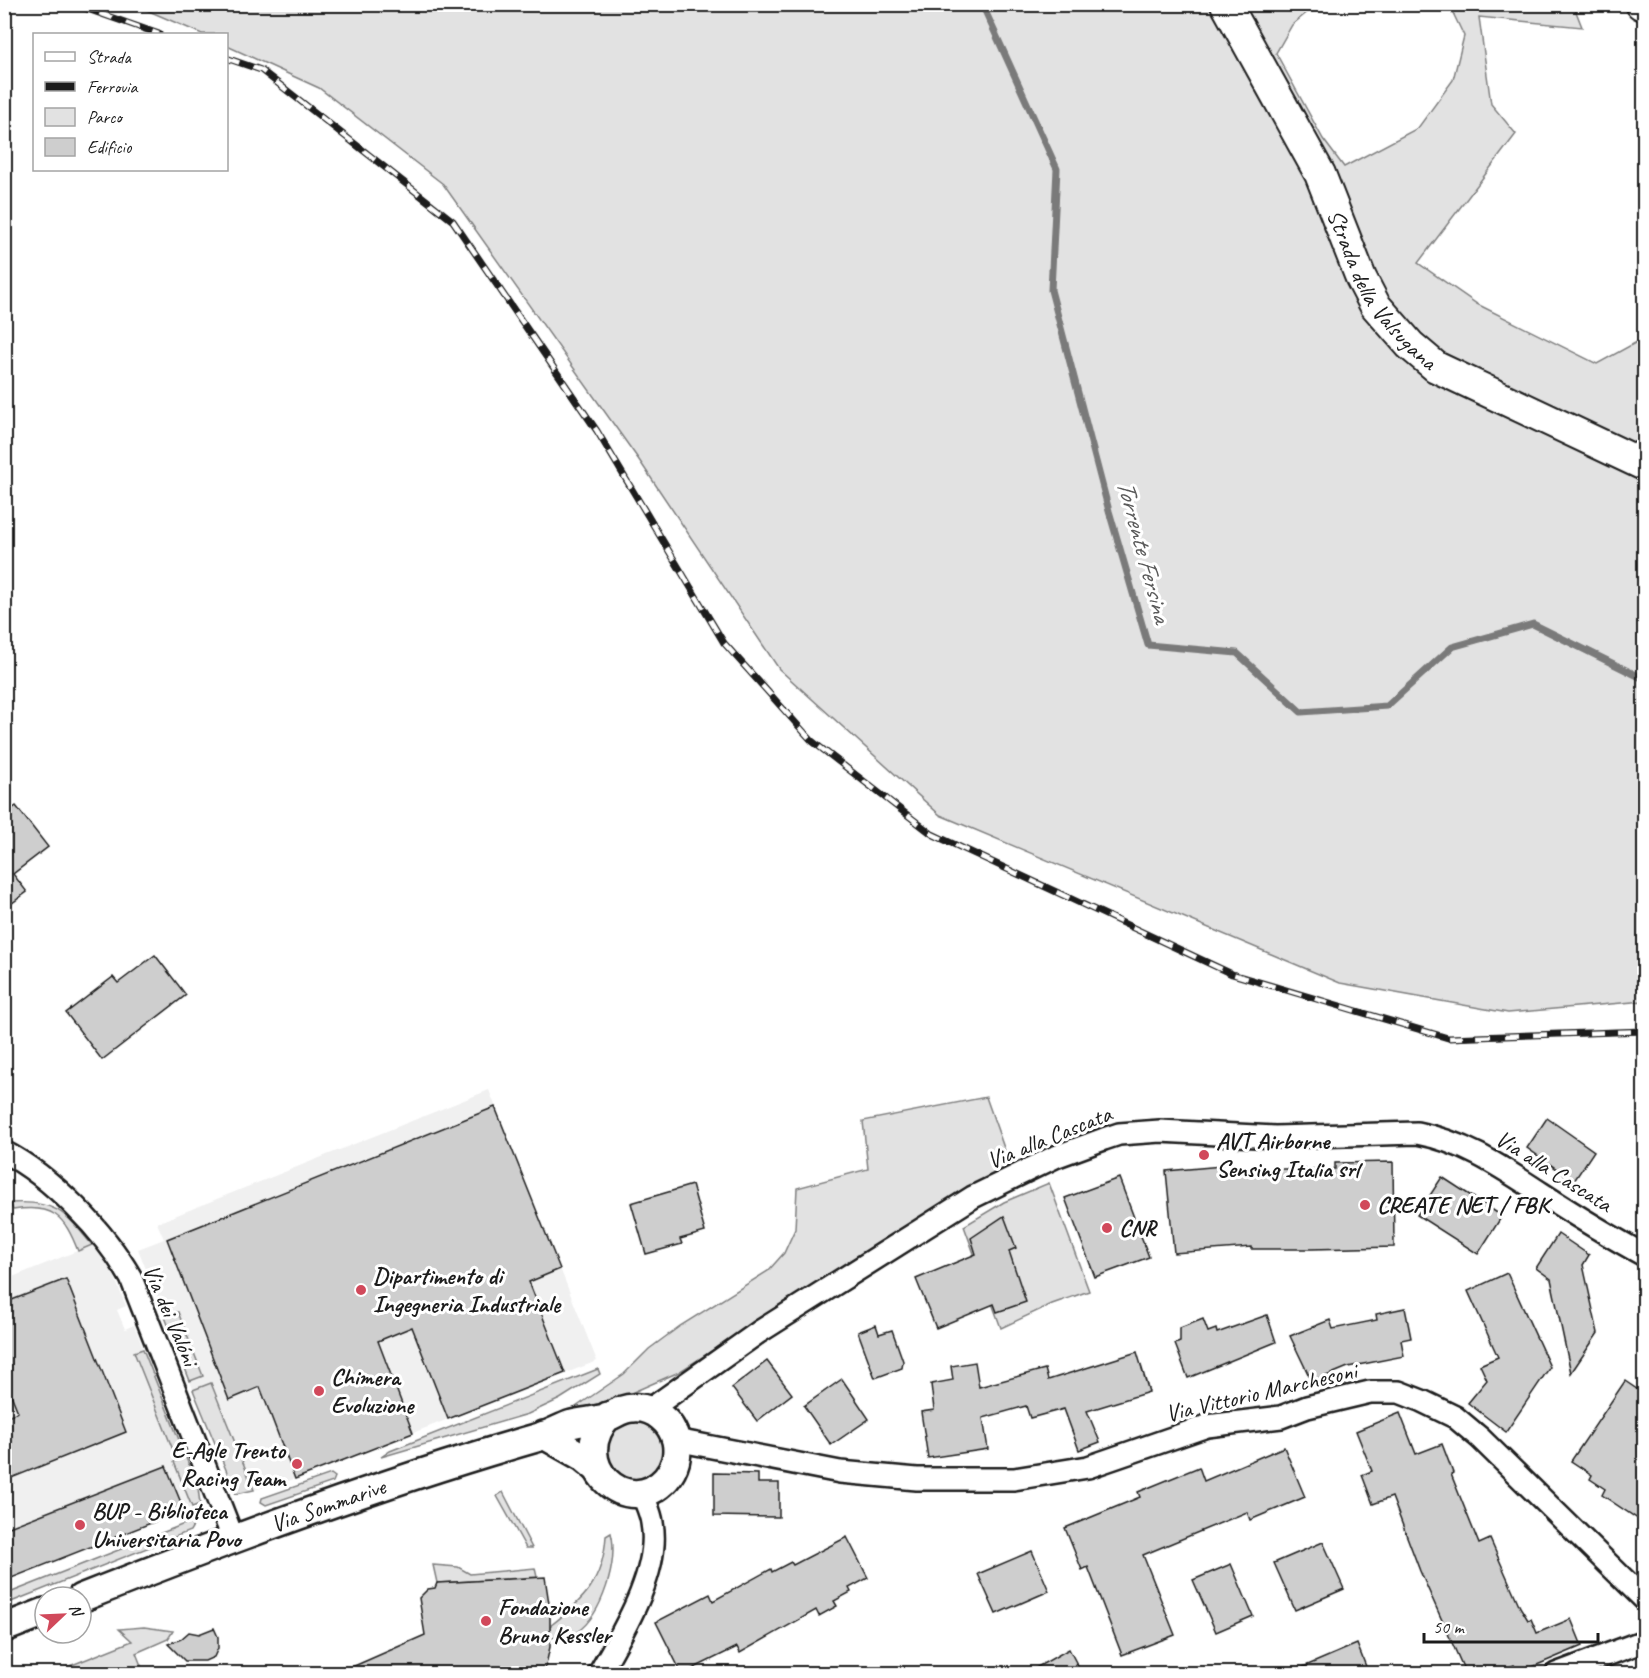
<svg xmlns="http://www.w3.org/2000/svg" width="1649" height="1678" viewBox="0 0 1649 1678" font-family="Caveat,sans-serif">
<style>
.built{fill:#f0f0f0}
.green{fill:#e2e2e2;stroke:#7f7f7f;stroke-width:1.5}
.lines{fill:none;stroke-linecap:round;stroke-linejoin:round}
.stream{stroke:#7a7a7a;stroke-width:7}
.building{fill:#cecece;stroke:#1c1c1c;stroke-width:1.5}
.minor-casing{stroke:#1c1c1c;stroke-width:26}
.tertiary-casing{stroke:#1c1c1c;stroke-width:32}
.secondary-casing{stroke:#1c1c1c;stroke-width:34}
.minor{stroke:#fff;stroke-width:21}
.tertiary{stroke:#fff;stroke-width:27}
.secondary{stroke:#fff;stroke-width:30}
.rail-casing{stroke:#1c1c1c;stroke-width:7}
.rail{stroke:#fff;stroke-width:4.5;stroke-dasharray:14;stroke-linecap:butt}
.poi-dot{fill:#d1495b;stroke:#fff;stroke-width:2}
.labels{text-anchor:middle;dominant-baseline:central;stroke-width:6;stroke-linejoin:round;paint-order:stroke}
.street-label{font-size:24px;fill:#1c1c1c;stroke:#fff}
.poi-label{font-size:24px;font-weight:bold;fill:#1c1c1c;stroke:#fff;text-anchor:start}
.water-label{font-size:26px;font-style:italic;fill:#5a5a5a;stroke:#fff}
</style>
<rect width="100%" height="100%" fill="#fff"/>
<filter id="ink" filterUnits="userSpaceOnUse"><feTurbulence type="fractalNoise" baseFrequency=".0167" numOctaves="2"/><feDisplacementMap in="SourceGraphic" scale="12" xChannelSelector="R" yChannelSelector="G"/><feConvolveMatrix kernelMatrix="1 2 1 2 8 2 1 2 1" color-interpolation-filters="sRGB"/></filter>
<g filter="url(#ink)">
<g class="built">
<polygon points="489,1090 597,1361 295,1479 254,1490 212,1383 193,1390 190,1381 203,1375 178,1312 165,1317 138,1249 164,1239 157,1223"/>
<polygon points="92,1245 112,1271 126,1306 117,1310 125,1329 134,1325 198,1488 200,1504 5,1581 5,1280"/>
</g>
<g class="green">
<polygon points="1559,4 1575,9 1582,27 1479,17 1491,104 1516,134 1418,263 1477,304 1597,364 1644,338 1644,1001 1508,1013 1340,983 940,815 779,669 639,460 443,184 319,88 227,46 226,34 202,34 135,5 1316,5 1292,25 1276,53 1323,139 1344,167 1418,128 1453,80 1464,36 1453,13 1436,5"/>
<polygon points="986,1097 1010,1165 941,1204 679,1372 622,1397 567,1413 624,1374 649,1349 680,1326 768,1271 784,1253 795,1229 797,1188 868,1169 863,1121"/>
<polygon points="1049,1183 1089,1291 1052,1304 1001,1328 964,1226 1004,1202"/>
<path d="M 10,1203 C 56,1200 65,1212 92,1245 L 78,1251 C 64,1215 53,1204 13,1210 Z"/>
<polygon points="178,1312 203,1376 190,1381 165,1317"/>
<polygon points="143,1349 198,1488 200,1504 192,1507 174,1462 177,1460 134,1352"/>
<polygon points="598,1369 600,1374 560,1399 528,1414 381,1457 390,1451"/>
<polygon points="211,1383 254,1490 236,1494 193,1390"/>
<path d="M 632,1418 C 638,1420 645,1421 650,1423 C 677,1439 662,1482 633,1480 C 625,1480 618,1475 611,1472 C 600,1434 599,1438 632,1418 Z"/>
<polygon points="331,1474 335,1477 333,1482 266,1505 261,1502 262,1498"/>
<polygon points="503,1492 532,1548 526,1548 497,1496"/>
<polygon points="197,1519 190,1531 11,1602 7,1594"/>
<path d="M 611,1533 C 619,1561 602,1615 577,1632 C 571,1636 558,1637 550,1638 L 550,1626 C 585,1599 603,1581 606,1536 Z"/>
<polygon points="433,1565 458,1567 470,1574 535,1568 537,1577 437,1583"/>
<polygon points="144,1627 173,1631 168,1639 136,1653 144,1673 52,1673 132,1641 119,1629"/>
</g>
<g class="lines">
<polyline class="stream" points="982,4 1057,169 1051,290 1109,511 1148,645 1237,653 1301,712 1387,706 1452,647 1533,624 1644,679"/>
</g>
<g class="building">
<polygon points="16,806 48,847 13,874 27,892 4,909 4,815"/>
<polygon points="155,955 186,995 102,1060 66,1013 113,977 118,983"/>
<polygon points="495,1107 560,1269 529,1282 565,1373 448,1419 412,1327 378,1341 413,1433 295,1479 260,1387 229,1400 167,1239"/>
<polygon points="1547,1118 1594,1151 1574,1181 1527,1148"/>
<polygon points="1393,1162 1394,1247 1312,1249 1251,1249 1251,1247 1174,1253 1166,1171 1222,1166 1223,1169 1335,1169 1335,1163"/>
<polygon points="1442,1177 1502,1216 1478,1254 1417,1215"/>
<polygon points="1119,1178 1149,1257 1095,1277 1065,1198"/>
<polygon points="692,1185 705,1232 680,1239 682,1244 646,1254 631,1203"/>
<polygon points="1004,1216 1016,1248 1009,1251 1026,1302 997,1312 994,1304 936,1328 916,1279 976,1254 971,1238"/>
<polygon points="1558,1234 1589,1255 1583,1265 1598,1333 1571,1373 1551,1279 1536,1268"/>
<polygon points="1507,1273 1550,1367 1506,1432 1468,1403 1487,1380 1480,1365 1498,1357 1468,1291"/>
<polygon points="66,1279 126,1432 4,1481 4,1417 18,1412 4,1377 4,1303"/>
<polygon points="1405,1308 1411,1338 1401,1340 1404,1356 1348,1367 1312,1382 1290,1336 1330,1320 1333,1329 1377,1320 1376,1314"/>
<polygon points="1267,1315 1276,1342 1188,1378 1175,1344 1180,1342 1180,1328 1203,1319 1208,1332 1216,1329 1217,1333"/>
<polygon points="876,1325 879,1334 892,1330 903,1361 902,1368 875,1378 858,1332"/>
<polygon points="1137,1352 1149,1392 1087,1411 1100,1442 1079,1450 1064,1409 1030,1418 1026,1406 983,1418 988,1449 928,1458 921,1412 934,1410 931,1384 953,1380 951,1366 975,1362 979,1387 1045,1369 1048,1380"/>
<polygon points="767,1361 792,1394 757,1421 732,1388"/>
<polygon points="842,1379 869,1419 831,1445 804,1406"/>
<polygon points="1625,1381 1644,1394 1644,1523 1602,1495 1605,1489 1590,1479 1592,1475 1571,1461"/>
<polygon points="1400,1413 1416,1454 1442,1444 1453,1473 1451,1474 1479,1544 1490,1539 1520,1607 1528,1620 1531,1619 1537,1633 1571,1619 1582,1646 1518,1673 1514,1665 1495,1674 1466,1674 1420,1571 1392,1497 1373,1504 1362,1475 1372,1471 1356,1431"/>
<polygon points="1284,1447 1305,1497 1250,1520 1247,1512 1143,1555 1175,1635 1122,1655 1088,1567 1082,1570 1065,1528 1140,1497 1138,1492 1199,1467 1204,1481"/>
<polygon points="166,1466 184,1510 4,1581 4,1529"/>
<polygon points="714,1473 758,1474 758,1483 779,1483 779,1517 714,1516"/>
<polygon points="847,1537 868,1578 849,1588 851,1592 834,1601 837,1606 819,1616 816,1610 740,1653 737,1647 682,1674 656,1622 710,1594 713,1601 771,1569 772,1572 791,1562 793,1565"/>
<polygon points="1323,1542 1344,1589 1295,1610 1274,1563"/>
<polygon points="1032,1551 1049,1591 996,1614 978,1574"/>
<polygon points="1231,1564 1253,1616 1216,1632 1193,1580"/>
<polygon points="545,1577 550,1610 550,1647 544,1674 336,1674 425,1635 419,1598 428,1589 435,1588 437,1583"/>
<polygon points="214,1628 218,1637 218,1648 214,1657 205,1661 185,1661 168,1644 181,1639 189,1632 199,1634"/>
<polygon points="1357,1644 1369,1674 1289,1674 1289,1673"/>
<polygon points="1069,1649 1082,1674 1025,1674"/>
</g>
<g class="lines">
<g class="minor-casing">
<g id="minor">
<path d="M 4,1152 C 51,1176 105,1232 131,1278 L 233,1538"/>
<path d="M 649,1410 L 759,1332 L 973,1197 L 1055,1157 L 1104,1139 L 1119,1134 L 1160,1131 L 1275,1137 L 1417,1133 C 1465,1142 1501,1167 1541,1193 C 1575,1215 1609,1236 1644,1255"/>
<polyline points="676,1440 840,1472 917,1479 1014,1479 1088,1467 1207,1426 1281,1417 1307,1407 1370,1392 1399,1392 1422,1401 1455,1417 1480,1438 1644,1599"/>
<path d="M 599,1674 C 622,1633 661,1571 652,1523 C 651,1513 645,1502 642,1492"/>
<polyline points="1556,1674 1644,1641"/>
</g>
</g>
<g class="tertiary-casing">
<g id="tertiary">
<polyline points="544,1435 583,1457 595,1467"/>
<path id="s1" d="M 81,1598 C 233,1538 385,1481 543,1436 C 553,1433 562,1427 572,1424 C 584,1421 596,1421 608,1417 C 617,1413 623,1408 633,1408 C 653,1406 672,1422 676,1441 C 679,1454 675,1469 666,1479 C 628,1521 565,1464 608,1416"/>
<polyline points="4,1628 45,1612"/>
</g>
</g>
<g class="secondary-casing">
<g id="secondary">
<path id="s2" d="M 1226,4 L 1320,174 L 1361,278 L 1375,305 L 1410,345 L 1436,367 L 1644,465"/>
<polyline points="1641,4 1644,5"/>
</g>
</g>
<use href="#minor" class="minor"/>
<use href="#tertiary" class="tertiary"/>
<use href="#secondary" class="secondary"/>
<g class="rail-casing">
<g id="rail">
<polyline points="73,4 159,34"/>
<polyline points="226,58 261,70 453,221 597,431 724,643 812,741 932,834 1232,974 1448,1038 1644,1031"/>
</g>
</g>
<use href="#rail" class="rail"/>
</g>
</g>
<g class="poi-dot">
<circle cx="1204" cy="1155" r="6"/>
<circle cx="1365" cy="1205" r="6"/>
<circle cx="1107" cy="1228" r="6"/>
<circle cx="361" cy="1290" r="6"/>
<circle cx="319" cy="1391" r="6"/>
<circle cx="297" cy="1464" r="6"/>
<circle cx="80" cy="1525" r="6"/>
<circle cx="486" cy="1621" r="6"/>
</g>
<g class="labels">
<g class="street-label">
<text stroke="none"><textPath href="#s2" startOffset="327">Strada della Valsugana</textPath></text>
<text transform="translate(1049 1137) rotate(-22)">Via alla Cascata</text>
<text transform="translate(1554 1171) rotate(32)">Via alla Cascata</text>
<text transform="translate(171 1315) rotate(67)">Via dei Valóni</text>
<text transform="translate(1261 1392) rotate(-13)">Via Vittorio Marchesoni</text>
<text stroke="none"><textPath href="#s1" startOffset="264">Via Sommarive</textPath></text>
</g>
<g class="poi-label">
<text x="1216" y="1141">AVT Airborne<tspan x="1216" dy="28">Sensing Italia srl</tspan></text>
<text x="1377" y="1205">CREATE NET / FBK</text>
<text x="1119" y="1228">CNR</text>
<text x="373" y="1276">Dipartimento di<tspan x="373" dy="28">Ingegneria Industriale</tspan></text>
<text x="331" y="1377">Chimera<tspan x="331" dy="28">Evoluzione</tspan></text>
<text x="285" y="1450" text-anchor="end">E-Agle Trento<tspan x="285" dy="28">Racing Team</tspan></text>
<text x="92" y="1511">BUP - Biblioteca<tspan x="92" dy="28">Universitaria Povo</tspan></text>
<text x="498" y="1607">Fondazione<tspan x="498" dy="28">Bruno Kessler</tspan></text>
</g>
<g class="water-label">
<text transform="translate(1144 551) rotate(75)">Torrente Fersina</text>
</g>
</g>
<rect width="1649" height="1678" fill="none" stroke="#fff" stroke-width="24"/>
<rect x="12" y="12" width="1625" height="1654" fill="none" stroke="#1c1c1c" stroke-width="2" filter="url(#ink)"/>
<rect x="33" y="33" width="195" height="138" fill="#ffffff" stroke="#a4a4a4" stroke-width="1.5"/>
<rect x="45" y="52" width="30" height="9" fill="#ffffff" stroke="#a4a4a4" stroke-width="1.5"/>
<text x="87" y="63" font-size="18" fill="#1c1c1c">Strada</text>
<rect x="45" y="82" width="30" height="9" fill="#1c1c1c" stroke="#a4a4a4" stroke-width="1.5"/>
<text x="87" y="93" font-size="18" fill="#1c1c1c">Ferrovia</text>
<rect x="45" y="108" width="30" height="18" fill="#e2e2e2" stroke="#a4a4a4" stroke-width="1.5"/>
<text x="87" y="123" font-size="18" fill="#1c1c1c">Parco</text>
<rect x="45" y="138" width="30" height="18" fill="#cecece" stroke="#a4a4a4" stroke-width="1.5"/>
<text x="87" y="153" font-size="18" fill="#1c1c1c">Edificio</text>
<g transform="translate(63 1615) rotate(67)"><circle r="28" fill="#ffffff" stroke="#a4a4a4" stroke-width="1.5"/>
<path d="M0-4.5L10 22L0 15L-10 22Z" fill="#d1495b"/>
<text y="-9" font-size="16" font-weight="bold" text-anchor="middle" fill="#1c1c1c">N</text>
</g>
<path d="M1424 1633v9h174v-9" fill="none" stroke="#1c1c1c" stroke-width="3"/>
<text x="1433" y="1633" font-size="18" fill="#1c1c1c" stroke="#ffffff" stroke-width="4.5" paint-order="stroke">50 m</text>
</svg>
